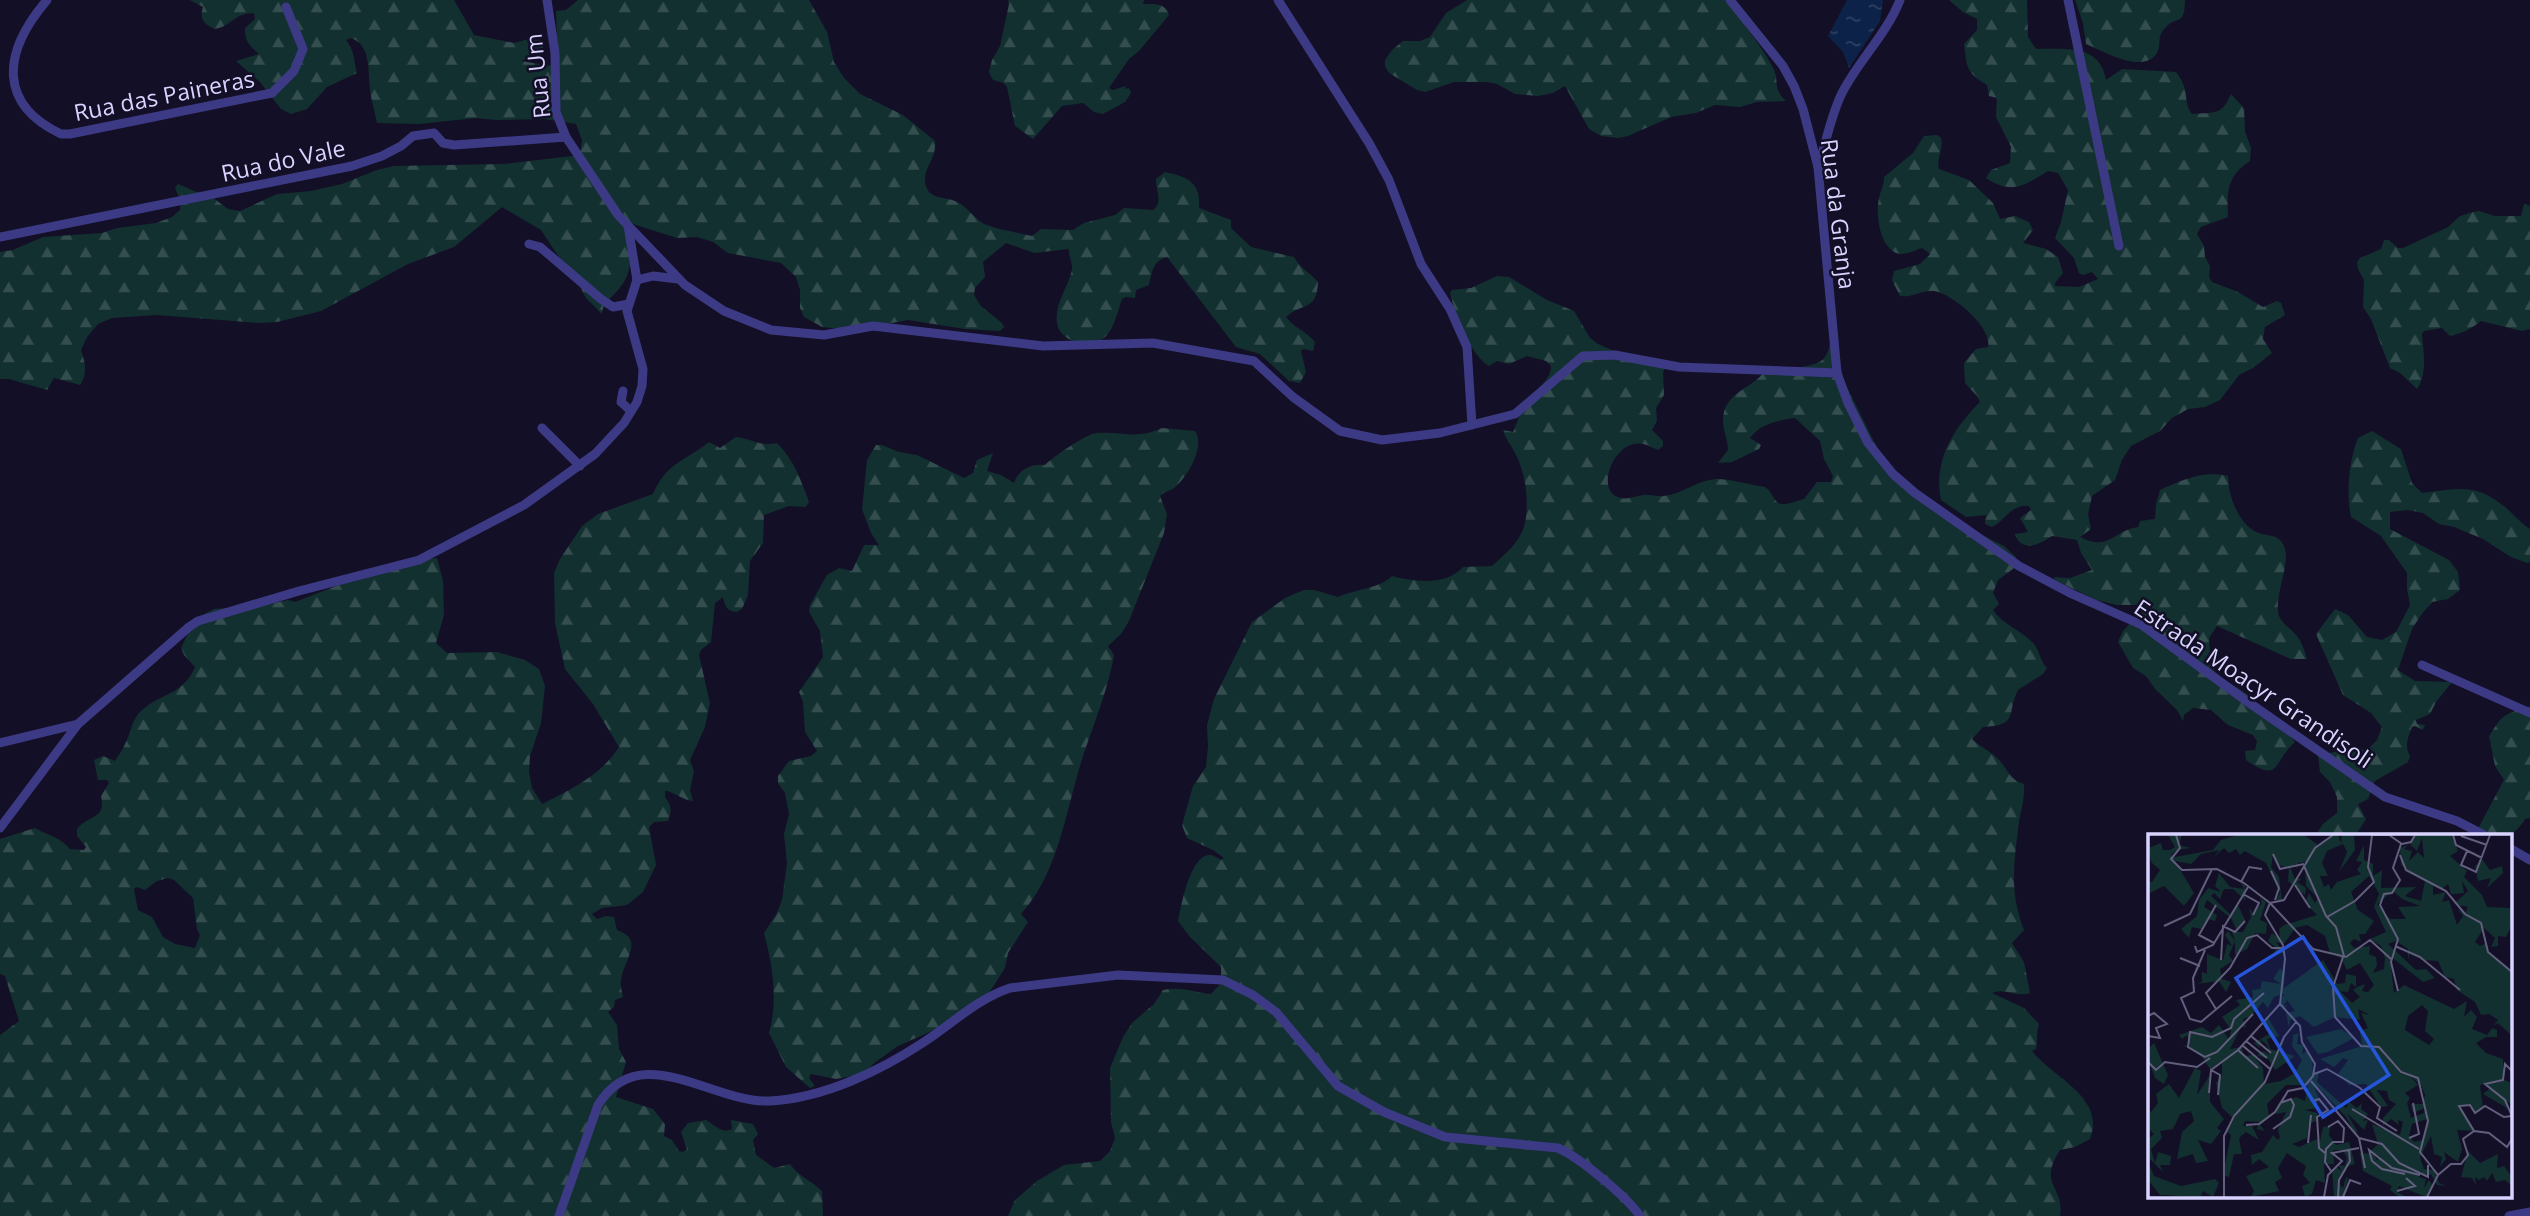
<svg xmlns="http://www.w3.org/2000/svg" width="2530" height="1216" viewBox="0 0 2530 1216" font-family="'Open Sans',sans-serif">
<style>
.forest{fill:url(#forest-firs);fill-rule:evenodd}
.water{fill:url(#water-ripples)}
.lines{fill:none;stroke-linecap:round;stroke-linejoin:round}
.street{stroke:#3d3a85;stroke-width:9}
.labels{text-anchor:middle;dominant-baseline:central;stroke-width:5;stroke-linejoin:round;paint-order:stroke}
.street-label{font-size:23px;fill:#d9d4ff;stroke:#130f26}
.inset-road{fill:none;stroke:#625e7d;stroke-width:2}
.view{fill:#2655da;fill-opacity:0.15;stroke:#2655da;stroke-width:3.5}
.inset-edge{fill:none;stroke:#d9d4ff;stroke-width:3.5}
</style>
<defs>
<pattern id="forest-firs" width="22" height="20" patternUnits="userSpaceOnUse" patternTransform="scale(1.75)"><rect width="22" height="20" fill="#12302f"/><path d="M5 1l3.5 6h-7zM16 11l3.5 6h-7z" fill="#344d4e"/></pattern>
<pattern id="water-ripples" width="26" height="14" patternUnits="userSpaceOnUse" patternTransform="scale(1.75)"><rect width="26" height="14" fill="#0c2248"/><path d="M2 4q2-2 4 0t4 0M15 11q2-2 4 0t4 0" fill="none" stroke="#2f4163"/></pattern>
</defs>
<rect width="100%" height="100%" fill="#130f26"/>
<g class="forest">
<path d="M 190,0 L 454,0 L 474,35 L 514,43 L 529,39 L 541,40 L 544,44 L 542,51 L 521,61 L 558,67 L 556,11 L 566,10 L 578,0 L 809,0 L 827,32 L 834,62 L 844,78 L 860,94 L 903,115 L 935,141 C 937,159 923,168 925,182 C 928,202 946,195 959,203 C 968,208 975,219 984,224 C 999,230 1016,232 1032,236 L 1041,229 L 1073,230 L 1084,223 L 1115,215 L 1124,208 L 1153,210 C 1164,202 1155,189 1156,179 L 1165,172 C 1188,177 1201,182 1199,208 L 1231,220 L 1231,228 L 1251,247 L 1294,257 C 1300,268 1310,273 1318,282 C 1317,312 1302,302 1286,317 C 1293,327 1307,332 1315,342 L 1313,351 L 1303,349 L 1301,351 L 1306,372 L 1300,383 L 1289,381 L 1260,354 L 1236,347 L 1167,257 C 1153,260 1152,273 1149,285 L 1136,290 L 1135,298 L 1126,297 L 1122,299 C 1118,310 1115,326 1107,335 C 1094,350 1060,344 1057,323 C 1054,304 1068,288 1072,270 C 1073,262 1068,257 1069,249 L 1034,253 L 1006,243 L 983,262 L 985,277 L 975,288 L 974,295 L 981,306 L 1002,323 L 1004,327 L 1000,331 L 965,329 L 908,320 L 865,328 L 843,329 L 822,327 L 804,317 L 800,308 L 800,290 L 796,277 L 781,263 L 728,253 L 713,242 L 697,237 L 677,238 L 633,224 L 628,224 C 631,264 636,276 604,304 L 602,314 L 586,298 L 569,267 L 563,263 L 541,230 L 502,207 L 454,247 L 408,264 L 321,311 L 277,322 L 260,323 L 157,315 L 112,318 L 98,324 L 87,337 L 81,350 C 85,362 88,374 80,385 L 54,378 L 47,390 L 9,379 L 0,379 L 0,252 L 13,250 L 43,237 L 102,233 L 117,228 L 156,223 L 172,217 L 180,210 L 181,202 L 175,188 L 178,184 L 196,192 L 208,194 L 228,209 L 240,211 L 277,194 L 311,191 L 342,184 L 374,171 L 393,166 L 503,164 L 580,155 L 582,140 L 576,124 L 545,119 L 496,120 L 476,118 L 419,124 L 377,123 C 375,112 371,100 370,89 C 368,71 371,43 350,38 L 346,40 C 356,55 353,58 357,73 L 327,87 L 307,109 L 291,114 L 281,109 L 260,82 L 236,61 L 259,54 C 249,45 245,42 245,28 L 255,19 L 254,13 C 234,13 232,26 215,29 C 204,24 199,20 203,7 Z"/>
<path d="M 1008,0 L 1144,0 L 1143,4 C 1154,4 1165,2 1169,15 L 1139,51 L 1129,59 L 1109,88 L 1113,90 L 1126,86 L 1125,89 L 1129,88 L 1131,93 L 1125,102 L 1103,114 L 1094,112 L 1083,103 L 1062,106 L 1033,139 L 1015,126 L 1007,87 L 1004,83 L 993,80 L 989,72 L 992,60 L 1000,46 L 1009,4 Z"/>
<path d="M 1467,0 L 1730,0 C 1741,24 1760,43 1772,66 C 1781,81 1771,87 1786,101 L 1757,102 L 1740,107 L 1715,105 L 1696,113 L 1671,117 L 1628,136 L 1618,138 L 1601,136 L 1589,129 L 1565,86 L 1553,93 L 1538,96 L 1515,94 L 1497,84 L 1487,82 L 1454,82 L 1425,92 L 1417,90 L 1389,73 L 1385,66 L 1385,60 L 1392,50 L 1403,41 L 1420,41 L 1430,37 L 1446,13 Z"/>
<path d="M 1949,0 L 2027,0 L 2028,37 L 2036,49 C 2066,49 2100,44 2106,80 L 2122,69 L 2176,72 C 2191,91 2182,100 2192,114 C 2214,112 2222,116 2231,94 L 2244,108 L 2245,131 L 2251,148 L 2250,161 C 2227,176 2227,191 2228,217 L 2201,227 L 2197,234 L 2204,246 L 2205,257 L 2210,266 L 2209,277 L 2212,282 L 2238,292 L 2263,307 L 2277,301 L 2281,303 L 2285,315 L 2265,327 L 2263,339 L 2272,353 L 2253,368 L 2239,375 L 2220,400 L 2205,407 L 2188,409 L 2172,418 L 2160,431 L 2131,446 L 2122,460 L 2115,480 L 2092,496 L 2088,514 L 2091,529 L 2080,537 C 2110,552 2112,531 2138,527 L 2140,521 L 2155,519 L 2156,504 L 2160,490 C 2182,480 2203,470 2228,476 C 2228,495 2238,523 2256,532 C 2267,537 2278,533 2284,546 C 2291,562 2276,591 2278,610 C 2278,624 2293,628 2299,639 C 2303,645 2305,653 2307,659 L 2291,659 L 2217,626 L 2209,638 L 2211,668 L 2222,678 L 2247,694 L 2256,708 L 2285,729 L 2295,742 C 2272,762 2281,784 2246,760 L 2245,751 L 2255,750 L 2257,741 L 2253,735 L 2228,725 L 2211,710 L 2193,708 L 2184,715 L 2183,721 L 2177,710 L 2155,689 L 2146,676 L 2133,668 L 2118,642 L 2123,631 L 2145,607 L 2141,605 L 2117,605 L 2096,600 L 2055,580 L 2054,577 L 2070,578 L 2092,570 L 2081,553 L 2077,540 L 2052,536 C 2040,544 2022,554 2015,534 L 2028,532 L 2020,518 L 2031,510 L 2029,506 C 2011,504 2006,520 1992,527 L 1985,524 L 1986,515 L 1966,517 L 1941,500 C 1933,461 1953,429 1980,402 L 1977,396 L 1965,383 L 1964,363 L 1976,349 L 1988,347 C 1993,328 1951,292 1933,291 C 1921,290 1912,298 1900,296 L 1892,280 L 1894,271 L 1920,264 L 1930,254 L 1922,248 C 1916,250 1908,254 1901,254 C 1880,252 1875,214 1879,198 C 1881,189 1884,186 1884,177 L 1913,153 L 1924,136 L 1937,135 L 1941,138 C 1944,149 1936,159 1939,169 L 1969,180 L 1993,203 L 2000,219 L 2015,216 L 2029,222 L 2033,230 L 2023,243 L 2046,249 L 2058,257 L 2063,273 L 2055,283 L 2055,286 L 2079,287 L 2098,279 L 2092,272 L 2083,275 L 2079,273 L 2074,258 L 2055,238 L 2061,222 L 2068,190 L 2058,173 L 2048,171 C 2024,186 2012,195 1986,178 L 1991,170 L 2010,163 L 2011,147 L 1996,117 L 1997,98 L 1989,96 L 1987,85 C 1966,73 1967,67 1964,44 L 1977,30 L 1977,19 L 1963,12 Z"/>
<path d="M 2075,0 L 2185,0 C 2184,28 2178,14 2165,28 C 2156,38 2162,44 2157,53 C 2143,75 2103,51 2086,44 L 2083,23 Z"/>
<path d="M 2524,204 L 2530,206 L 2530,329 L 2522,331 L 2481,321 C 2473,328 2460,334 2450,336 L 2442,328 L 2424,331 L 2422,334 C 2423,351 2428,374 2417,389 L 2400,373 L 2390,368 L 2371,319 L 2363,307 L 2364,280 L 2358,269 L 2357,262 L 2360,258 L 2381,249 L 2384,240 L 2389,240 L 2398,248 L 2403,248 L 2448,227 L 2460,216 L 2473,212 L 2479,211 L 2495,216 L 2521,216 Z"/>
<path d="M 1497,276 L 1509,277 L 1547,300 L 1574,311 L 1590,338 L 1598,344 L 1626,356 L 1667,364 L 1663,372 L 1664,395 L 1656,408 L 1657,421 L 1652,430 L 1663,441 L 1663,446 L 1658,450 C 1653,448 1648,445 1643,444 C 1614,438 1593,493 1621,498 C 1627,500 1636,496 1643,495 C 1650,494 1657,497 1664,496 C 1682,494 1698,480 1716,479 C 1732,479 1750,485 1765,487 C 1772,492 1771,495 1776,501 C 1781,508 1796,501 1804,499 L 1817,482 L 1831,482 L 1833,476 L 1824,459 L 1820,441 L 1795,418 C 1778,420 1760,424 1750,438 L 1761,445 L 1759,449 L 1732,462 L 1718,463 L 1728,450 C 1728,440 1723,431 1723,421 C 1723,392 1751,390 1765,371 C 1779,369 1817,369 1825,357 C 1832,347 1831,330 1832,318 L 1839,361 L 1844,381 L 1880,454 L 1897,478 L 1938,513 L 2004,546 L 2016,557 L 2017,566 L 1998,580 L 1993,593 L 1999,604 L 1993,610 C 2003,625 2021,630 2033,643 C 2040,651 2040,661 2047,668 L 2043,674 L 2018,690 C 2006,714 2020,725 1983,727 L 1972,739 C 1979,746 1988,750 1996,757 C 2007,766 2008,780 2024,784 C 2025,797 2021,810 2019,822 C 2014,862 2009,892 2024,930 L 2012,943 L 2024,962 L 2030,993 C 2017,998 2004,987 1992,993 L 2024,1008 L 2039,1024 C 2036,1033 2038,1040 2036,1049 L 2032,1051 C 2054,1079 2106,1097 2090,1139 L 2075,1147 L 2060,1150 C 2037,1186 2065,1186 2060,1216 L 1008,1216 L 1015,1200 L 1037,1181 L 1064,1165 L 1100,1161 L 1110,1151 L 1115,1138 L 1111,1122 L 1110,1068 L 1123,1037 L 1132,1023 L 1154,1004 L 1163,990 C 1180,986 1193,992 1211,994 L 1221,983 L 1221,967 L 1190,937 L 1178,921 C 1181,907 1190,853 1211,855 C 1215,856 1218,858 1221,860 L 1224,858 L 1213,850 L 1187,838 L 1182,825 L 1193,786 L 1206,767 L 1208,746 L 1207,725 L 1214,699 L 1252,622 L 1285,598 L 1304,590 L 1314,590 L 1338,597 C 1355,589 1379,589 1392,576 C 1414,582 1447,586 1463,567 L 1492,566 C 1504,555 1519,543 1524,527 C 1530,506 1526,474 1516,455 C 1512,446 1506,440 1503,430 L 1513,432 C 1517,423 1520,413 1525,404 C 1532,391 1551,382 1551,366 L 1546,361 L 1527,356 L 1509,364 L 1497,361 L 1489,366 C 1471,356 1454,313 1450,293 L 1452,290 L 1471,288 Z"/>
<path d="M 1162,428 L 1195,431 C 1206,446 1187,478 1174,488 C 1169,491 1164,492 1160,496 L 1167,514 L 1164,533 L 1129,621 L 1121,634 L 1108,646 L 1114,655 C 1108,689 1095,721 1084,753 C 1066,807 1060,871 1021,914 L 1028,922 L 1008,953 L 1005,968 L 987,996 L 945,1025 L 898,1046 L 874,1063 L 864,1074 L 836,1079 L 811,1074 L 809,1078 L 815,1086 L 810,1088 L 786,1067 L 769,1033 C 778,1001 773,966 764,933 L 777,913 L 782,900 L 787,863 L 784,834 L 789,814 L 785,793 L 778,783 L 778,776 L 789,761 L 811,756 L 817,751 L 805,732 L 803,702 L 799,692 L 823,657 L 820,631 L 809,612 L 810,605 L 827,575 L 839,568 L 852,571 L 864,545 L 879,545 L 871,533 L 862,509 L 867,460 L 876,445 L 882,445 L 899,452 L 917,455 L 964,478 L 973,473 L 977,460 L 993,453 L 987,471 L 1001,475 L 1014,483 C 1018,470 1031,463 1045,465 C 1053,457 1086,434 1096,433 C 1122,431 1136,440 1162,428 Z"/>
<path d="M 2372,431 L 2401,449 L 2412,483 L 2422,493 C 2454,490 2473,482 2501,504 C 2511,511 2519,522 2530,529 L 2530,562 L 2527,563 L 2511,557 L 2483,539 L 2454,527 L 2439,524 L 2423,513 L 2408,510 L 2390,512 L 2390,529 L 2449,560 L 2458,572 L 2460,590 L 2448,599 L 2432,602 L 2421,615 L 2412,629 L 2398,670 L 2415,681 L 2452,682 L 2436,702 L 2430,714 L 2416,720 L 2417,724 L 2425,725 L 2423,730 L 2415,726 L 2412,727 C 2408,737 2404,746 2410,756 L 2408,762 L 2375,781 L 2368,799 L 2358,804 L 2366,819 L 2357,833 L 2362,836 L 2315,836 L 2323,824 L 2337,813 L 2337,797 L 2330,782 L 2320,772 L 2318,755 L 2351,749 L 2367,750 L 2377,740 L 2382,727 L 2371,713 L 2343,695 L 2316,634 L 2335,609 L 2348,615 L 2367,637 L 2382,640 L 2396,632 L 2410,605 L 2407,589 L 2407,573 L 2381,536 L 2351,517 C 2346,494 2349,460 2358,438 Z"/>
<path d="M 736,437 C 753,439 760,447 777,443 C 794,460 801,480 809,502 L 806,507 L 789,506 L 764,515 L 763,543 L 750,561 L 748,595 L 742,609 L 737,612 C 727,611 725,607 723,597 L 715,603 L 711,642 L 701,650 L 699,655 L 710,703 L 705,727 L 690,760 L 694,771 L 690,790 L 693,801 L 687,800 L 668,791 L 665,791 L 665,797 C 672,807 672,810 668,821 L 654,822 L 649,827 L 656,865 L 643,892 L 627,905 L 602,908 L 592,914 L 597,919 L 606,916 L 614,917 L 617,930 C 645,939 624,960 621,979 C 620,985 622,992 623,997 L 615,1000 L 614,1007 L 608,1012 L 617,1025 L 619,1049 L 626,1062 L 616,1097 L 653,1109 L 665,1124 L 664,1136 L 672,1140 L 679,1151 L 683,1152 L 687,1149 L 681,1132 L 688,1123 L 706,1120 C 714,1125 723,1134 732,1129 L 731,1120 L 753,1124 L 758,1134 L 753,1140 L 756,1155 L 774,1168 L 790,1164 C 799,1177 811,1180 822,1191 L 823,1216 L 0,1216 L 0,1035 L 19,1021 L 5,976 L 0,974 L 0,839 L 35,828 C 49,836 60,837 70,849 L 84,850 L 86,847 L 77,836 L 77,829 C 90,814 106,820 101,796 L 109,783 L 107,780 L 98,780 L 94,760 L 103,756 L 115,761 C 119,755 123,749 126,742 C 131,732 132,720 140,712 C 159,693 183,696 195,667 L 184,655 L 181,648 L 194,621 L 206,613 L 214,609 L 265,605 L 288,600 L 295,602 L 398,562 L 437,558 L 443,581 L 444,615 L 436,643 L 447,653 L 497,652 L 525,660 L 539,669 L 545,686 L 541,723 L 530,756 L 529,772 L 532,788 L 542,804 C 572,789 601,775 619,747 L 593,704 L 565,669 L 555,623 L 554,573 L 560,559 L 582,526 L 598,514 L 653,494 C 667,462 684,462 709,442 L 720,448 ZM 168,878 L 174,880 L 193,898 L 197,929 L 200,935 L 195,948 L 175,944 L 163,937 L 152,917 L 138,910 L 134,889 L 137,887 L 145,890 L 157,881 Z"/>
<path d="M 2530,706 L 2530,818 L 2525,819 C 2510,843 2500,836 2474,836 L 2504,780 L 2495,766 L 2489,736 C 2494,729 2499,718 2508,714 C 2515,710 2523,710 2530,706 Z"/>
</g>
<polygon class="water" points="1847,0 1883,0 1880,21 1849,68 1843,52 1828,36"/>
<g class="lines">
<g class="street">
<path d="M 47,0 C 0,55 0,105 61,134 L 70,134 L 272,93 L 294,71 L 303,49 L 286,7"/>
<polyline points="547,0 555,53 556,112 566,137 618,215 685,285 724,311 771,330 824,335 873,326 1043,346 1153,343 1254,361 1293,397 1340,431 1382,440 1440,433 1515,414 1583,356 1615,355 1679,367 1837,373"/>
<polyline points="1278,0 1369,143 1389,180 1421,264 1450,309 1467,347 1472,425"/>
<polyline points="1730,0 1783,66 1794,86 1803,109 1818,167 1837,373 1848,403 1868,443 1893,474 1915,493 2019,566 2072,594 2142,625 2248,702 2385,797 2457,821 2486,836"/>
<polyline points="2068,0 2119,246"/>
<path d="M 1818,167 C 1826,143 1831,115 1842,93 C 1859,60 1886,35 1900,0"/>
<polyline points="628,226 637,280"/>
<polyline points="0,237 352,166 382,156 401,146 413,136 434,133 443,143 454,145 566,137"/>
<polyline points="529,244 540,247 601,299 613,307 629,304"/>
<polyline points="637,280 653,276 678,279"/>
<polyline points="623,391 621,402 631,411"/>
<polyline points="542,428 580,466"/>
<polyline points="2422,665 2530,713"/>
<polyline points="0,743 78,724 189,627 198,621 299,591 419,560 524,505 595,454 624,423 637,402 642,386 643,369 627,311 637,280"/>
<polyline points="0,828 78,724"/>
<polyline points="2511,849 2530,860"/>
<path d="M 559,1216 L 598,1105 C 640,1037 713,1104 770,1101 C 824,1098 880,1071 924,1042 C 953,1023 977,999 1010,988 L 1118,975 L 1223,980 L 1253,995 L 1276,1012 L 1338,1086 L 1384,1112 L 1445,1137 L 1558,1148 C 1579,1157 1627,1197 1640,1216"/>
<polyline points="2509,1216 2530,1212"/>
</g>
</g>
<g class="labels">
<g class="street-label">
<text transform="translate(537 76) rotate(-96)">Rua Um</text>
<text transform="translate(164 95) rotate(-11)">Rua das Paineras</text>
<text transform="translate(283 160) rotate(-12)">Rua do Vale</text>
<text transform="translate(1839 214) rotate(83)">Rua da Granja</text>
<text transform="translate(2254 683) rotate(34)">Estrada Moacyr Grandisoli</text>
</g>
</g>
<g transform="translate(2148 834)">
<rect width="364" height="364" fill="#130f26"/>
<path d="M 20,1 L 34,1 L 31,11 L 43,14 L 29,16 L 23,21 L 27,23 L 65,16 L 73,6 L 90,1 L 156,1 L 170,11 L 184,1 L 190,1 L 193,9 L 194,1 L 206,1 L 207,16 L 191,38 L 199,18 L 195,10 L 179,17 L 174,29 L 180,42 L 172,42 L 176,53 L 181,50 L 183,56 L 189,48 L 213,40 L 209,36 L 214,28 L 208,27 L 216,11 L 216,26 L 225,30 L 225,42 L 234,36 L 233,54 L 268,53 L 257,62 L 273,67 L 277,47 L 253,31 L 252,14 L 260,11 L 256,15 L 264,17 L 261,27 L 270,18 L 276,24 L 274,4 L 269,17 L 262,10 L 268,1 L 303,1 L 310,17 L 302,22 L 319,37 L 316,43 L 334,61 L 339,73 L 364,74 L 364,105 L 363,93 L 358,103 L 350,102 L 350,112 L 343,113 L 347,104 L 336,94 L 327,108 L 332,112 L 339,109 L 340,118 L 364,138 L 362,200 L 350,189 L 345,192 L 350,186 L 341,180 L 333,181 L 327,168 L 309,156 L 306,145 L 297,143 L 290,127 L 274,126 L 262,118 L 260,126 L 260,115 L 248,107 L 240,110 L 268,136 L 278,135 L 287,144 L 275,148 L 242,122 L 246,159 L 256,151 L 306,175 L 319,167 L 316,183 L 323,176 L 329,183 L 324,195 L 339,201 L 344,194 L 349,196 L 349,203 L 338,203 L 328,209 L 338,219 L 355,225 L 356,246 L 364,249 L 364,271 L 358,267 L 359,274 L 335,260 L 341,255 L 336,249 L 332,252 L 335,274 L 328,279 L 322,270 L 311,272 L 327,297 L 309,296 L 314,315 L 310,328 L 296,318 L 298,325 L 292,333 L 294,323 L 286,320 L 283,302 L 272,323 L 276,335 L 286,336 L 291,349 L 298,352 L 289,351 L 283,340 L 278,343 L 272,337 L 271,343 L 278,345 L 276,354 L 281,346 L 285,352 L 278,363 L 251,352 L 249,358 L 259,363 L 251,363 L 242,356 L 244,352 L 215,337 L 212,319 L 226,320 L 229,326 L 233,323 L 222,318 L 230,310 L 224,290 L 252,301 L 255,288 L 250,286 L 251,291 L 243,285 L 235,292 L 235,284 L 248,270 L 241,266 L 239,257 L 229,256 L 240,272 L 233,273 L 218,250 L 201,251 L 190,240 L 200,226 L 195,224 L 186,233 L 172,225 L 214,212 L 212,197 L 220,194 L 213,179 L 222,181 L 210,175 L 212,186 L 187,183 L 166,193 L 152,182 L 142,186 L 141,194 L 138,179 L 147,177 L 139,166 L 136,171 L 141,173 L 129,172 L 136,160 L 126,163 L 120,174 L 115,168 L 103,182 L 95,185 L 98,193 L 93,193 L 82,215 L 94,213 L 95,222 L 105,221 L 115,234 L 116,250 L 133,247 L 147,239 L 154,226 L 144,212 L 145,201 L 151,199 L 149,210 L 156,211 L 154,220 L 159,217 L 164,226 L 165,241 L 171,239 L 169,248 L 198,274 L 201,268 L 209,274 L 214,269 L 213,275 L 220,280 L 215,287 L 220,286 L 216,296 L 199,279 L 209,297 L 208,301 L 198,283 L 163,246 L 171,264 L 168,274 L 157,276 L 169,279 L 170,286 L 161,290 L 159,304 L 144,310 L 151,313 L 169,305 L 171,312 L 175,293 L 182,292 L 181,301 L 188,311 L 201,308 L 207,330 L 200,332 L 190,349 L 195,354 L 198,343 L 200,344 L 195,363 L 186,363 L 184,336 L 187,333 L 194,337 L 190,331 L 197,332 L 199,324 L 195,316 L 185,316 L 186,330 L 176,330 L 177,349 L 168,346 L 164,360 L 157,363 L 154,352 L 162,349 L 155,341 L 158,332 L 139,319 L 130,334 L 134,344 L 127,348 L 131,357 L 103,363 L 106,357 L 98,342 L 121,333 L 111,325 L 104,331 L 103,321 L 114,318 L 125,301 L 130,306 L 132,303 L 130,296 L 138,278 L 128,280 L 130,270 L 148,263 L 157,267 L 160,251 L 138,251 L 119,270 L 121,283 L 112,291 L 117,297 L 109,295 L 111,288 L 97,287 L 95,292 L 104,292 L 111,306 L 98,298 L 91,304 L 94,320 L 86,320 L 81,343 L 75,341 L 83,301 L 79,298 L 89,279 L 84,283 L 74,274 L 68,249 L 74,241 L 74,227 L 62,235 L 54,223 L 35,211 L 42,212 L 39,201 L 34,205 L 31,201 L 54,193 L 63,199 L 71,191 L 81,205 L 83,196 L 74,183 L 92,171 L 88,166 L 105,163 L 104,156 L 112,155 L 114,147 L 133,150 L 125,145 L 132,134 L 136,139 L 137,132 L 136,154 L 175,126 L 189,150 L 197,149 L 198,140 L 208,142 L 208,153 L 203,149 L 200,158 L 192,157 L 204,169 L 212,163 L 205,156 L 209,153 L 217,150 L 214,157 L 220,158 L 226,151 L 212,129 L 199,136 L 193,124 L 182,119 L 177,102 L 159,91 L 147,94 L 136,110 L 128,108 L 136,119 L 126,120 L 128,114 L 120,107 L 124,99 L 132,105 L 131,95 L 136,91 L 169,81 L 157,69 L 161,59 L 167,69 L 170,64 L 158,52 L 157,28 L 150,29 L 149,36 L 148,30 L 142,33 L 147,45 L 154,45 L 149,48 L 158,54 L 157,61 L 140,47 L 141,34 L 130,31 L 125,21 L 123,33 L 131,43 L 134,67 L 128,66 L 132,59 L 118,29 L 97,17 L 92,21 L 88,15 L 81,19 L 76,14 L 66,23 L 71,16 L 53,20 L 43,30 L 27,27 L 46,59 L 36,72 L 16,52 L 0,60 L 0,47 L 4,48 L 12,36 L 3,28 L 0,14 L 13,9 L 15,16 L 22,16 L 27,13 ZM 221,42 L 231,60 L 226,73 L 238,98 L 222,105 L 233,112 L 237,124 L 236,135 L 225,139 L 229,131 L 228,123 L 221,120 L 222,112 L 206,114 L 202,109 L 206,105 L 213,108 L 211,100 L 217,100 L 226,87 L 210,76 L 203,58 ZM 314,47 L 320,57 L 306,70 L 320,73 L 317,79 L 310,75 L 315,82 L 309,91 L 301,66 L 294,68 L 298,58 L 285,61 L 285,52 L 294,55 L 300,50 L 303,60 L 308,60 L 316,59 ZM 245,57 L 254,65 L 272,72 L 250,73 L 258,85 L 242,85 L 229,70 ZM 274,171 L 280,177 L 277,197 L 286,205 L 281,211 L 257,196 L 260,182 ZM 262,242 L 273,251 L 277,261 L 275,270 L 263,270 L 265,279 L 277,274 L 276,279 L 263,284 L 259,269 L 262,264 L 257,259 L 270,251 ZM 279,285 L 275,306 L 266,308 L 261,302 L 264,290 ZM 334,25 L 342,36 L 354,32 L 355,39 L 339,54 L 343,44 L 330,47 L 327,32 ZM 71,39 L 82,53 L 96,55 L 93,49 L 97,51 L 97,66 L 85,55 L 76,55 L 72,65 L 66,59 L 63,62 L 83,81 L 90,71 L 97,86 L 88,95 L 83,84 L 59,66 L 56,73 L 69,81 L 67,87 L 60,85 L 53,95 L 44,93 L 41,104 L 33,95 L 49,82 L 51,66 L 60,54 L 73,58 L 67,52 ZM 112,64 L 118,68 L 112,86 L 119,89 L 118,100 L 107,99 L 99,115 L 87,121 L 87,107 L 81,121 L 85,127 L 72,135 L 74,145 L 83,148 L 78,158 L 71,147 L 48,150 L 54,148 L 54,138 L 59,140 L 59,120 L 75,126 L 79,110 L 84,112 L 77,101 L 80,97 L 87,107 L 84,98 L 95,98 L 103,83 L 101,73 L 105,80 L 114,69 ZM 119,182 L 131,202 L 119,205 L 122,215 L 147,222 L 127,236 L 120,225 L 109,221 L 115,217 L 122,221 L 119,211 L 113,206 L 112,214 L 106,209 L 121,200 L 115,190 ZM 193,195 L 206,204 L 180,218 L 170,220 L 158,203 ZM 6,209 L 20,241 L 16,250 L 7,244 L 0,225 L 0,215 ZM 47,234 L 53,237 L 49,261 L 62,241 L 62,268 L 76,285 L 69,294 L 73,297 L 63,310 L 50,306 L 60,327 L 48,329 L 45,320 L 29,325 L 34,298 L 46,287 L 43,277 L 32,280 L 25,295 L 12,297 L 14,304 L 3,315 L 7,329 L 10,318 L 23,322 L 22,331 L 12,331 L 15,338 L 0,323 L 0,305 L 6,300 L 0,294 L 0,275 L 3,278 L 10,269 L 8,260 L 21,250 L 31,264 ZM 320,317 L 332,329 L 350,320 L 349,334 L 356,332 L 364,343 L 364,352 L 357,346 L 348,348 L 344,339 L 339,347 L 336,343 L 331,346 L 327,343 L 328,351 L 324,344 L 313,343 ZM 2,332 L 6,342 L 33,352 L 67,345 L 71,349 L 65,363 L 55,357 L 52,363 L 12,361 L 0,346 Z" fill="#12302f" fill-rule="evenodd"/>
<path class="inset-road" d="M 28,1 L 32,14 L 23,25 L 34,36 L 69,35 L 96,49 L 122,69 L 165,115 L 198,123 L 222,106 L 243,125M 224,1 L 241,1 L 254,10 L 263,8 L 267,1M 305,1 L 308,11 L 334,24M 313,2 L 339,11M 319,17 L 313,31 L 328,38 L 342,1M 125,20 L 132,35 L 156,30M 252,21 L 258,36 L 298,57 L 317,80 L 333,89 L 340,118 L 364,138M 156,32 L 178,82 L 188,93 L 196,122M 123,37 L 131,54 L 127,66M 93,48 L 101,33 L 114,35M 147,51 L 162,74M 95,60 L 111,69 L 105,81M 122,69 L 117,81 L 135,111 L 137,125 L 132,170M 122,69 L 136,66 L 167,14 L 185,1M 179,83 L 207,67 L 226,48 L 220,33 L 224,1M 16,92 L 42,80 L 64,35M 66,109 L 51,101 L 68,71M 47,112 L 49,118 L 65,111 L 100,53M 247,112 L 272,123 L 312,156M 57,116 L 45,144 L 46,158 L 33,164 L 42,185 L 53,188 L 84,162M 195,123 L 185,153 L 187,183 L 213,212 L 231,213 L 253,238 L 270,244 L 280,287 L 272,318 L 290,341M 32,124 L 52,132M 73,126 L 75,92 L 87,98 L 97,87M 250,157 L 243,128 L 250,105 L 232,71 L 236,60 L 244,59 L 252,46 L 245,34 L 253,10M 68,175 L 58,159 L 82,134 L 99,104 L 109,101 L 124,114 L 135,114M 105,180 L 69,218 L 57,223 L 40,213 L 42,198 L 64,203 L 83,194 L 86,185 L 116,159M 0,182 L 6,179 L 19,190 L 8,194 L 12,204 L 0,202M 103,202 L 123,219M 98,207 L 119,224M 94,211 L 122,235M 90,216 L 110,234M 0,228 L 8,236 L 17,228 L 49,233 L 62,224M 63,236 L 90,216 L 132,170M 166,240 L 179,235 L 212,254 L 232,273 L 229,284 L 249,297M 163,247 L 211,304 L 217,334M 61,259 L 63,236 L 72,241 L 70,261M 165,267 L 171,265 L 180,276 L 169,283 L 171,314 L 177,319M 204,275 L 271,315M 364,282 L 357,266 L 337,250 L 355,246 L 357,230 L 364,237M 98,291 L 111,290 L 127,278 L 140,257 L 155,254 L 165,242 L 167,230 L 154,208 L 152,192 L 132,170M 180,293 L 190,287 L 196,294 L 195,308 L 185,308 L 178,315 L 177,328 L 183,337M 125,295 L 142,283 L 146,271 L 143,265 L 132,269M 326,297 L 341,299 L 359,313 L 364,305M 211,304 L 234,310 L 251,329 L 280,343 L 280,331M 261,304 L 271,300 L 265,269M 160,309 L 163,281M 257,340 L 234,335 L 224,327 L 221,316 L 244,334 L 272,341M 290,341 L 303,330 L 313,330 L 320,321 L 315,305 L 326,297 L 311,272 L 322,271 L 327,279 L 337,272 L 356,283 L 364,282M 249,357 L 267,352 L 258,344M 76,363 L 76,302 L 86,282 L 117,248 L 136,203 L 148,188M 176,363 L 180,341 L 194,327 L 184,319 L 211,314M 190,363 L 191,346 L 202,327 L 201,316M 195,363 L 202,346 L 213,350M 279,363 L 290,341"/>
<path class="view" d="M 155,103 L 241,241 L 175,283 L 88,144 Z"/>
<rect width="364" height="364" class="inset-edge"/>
</g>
</svg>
